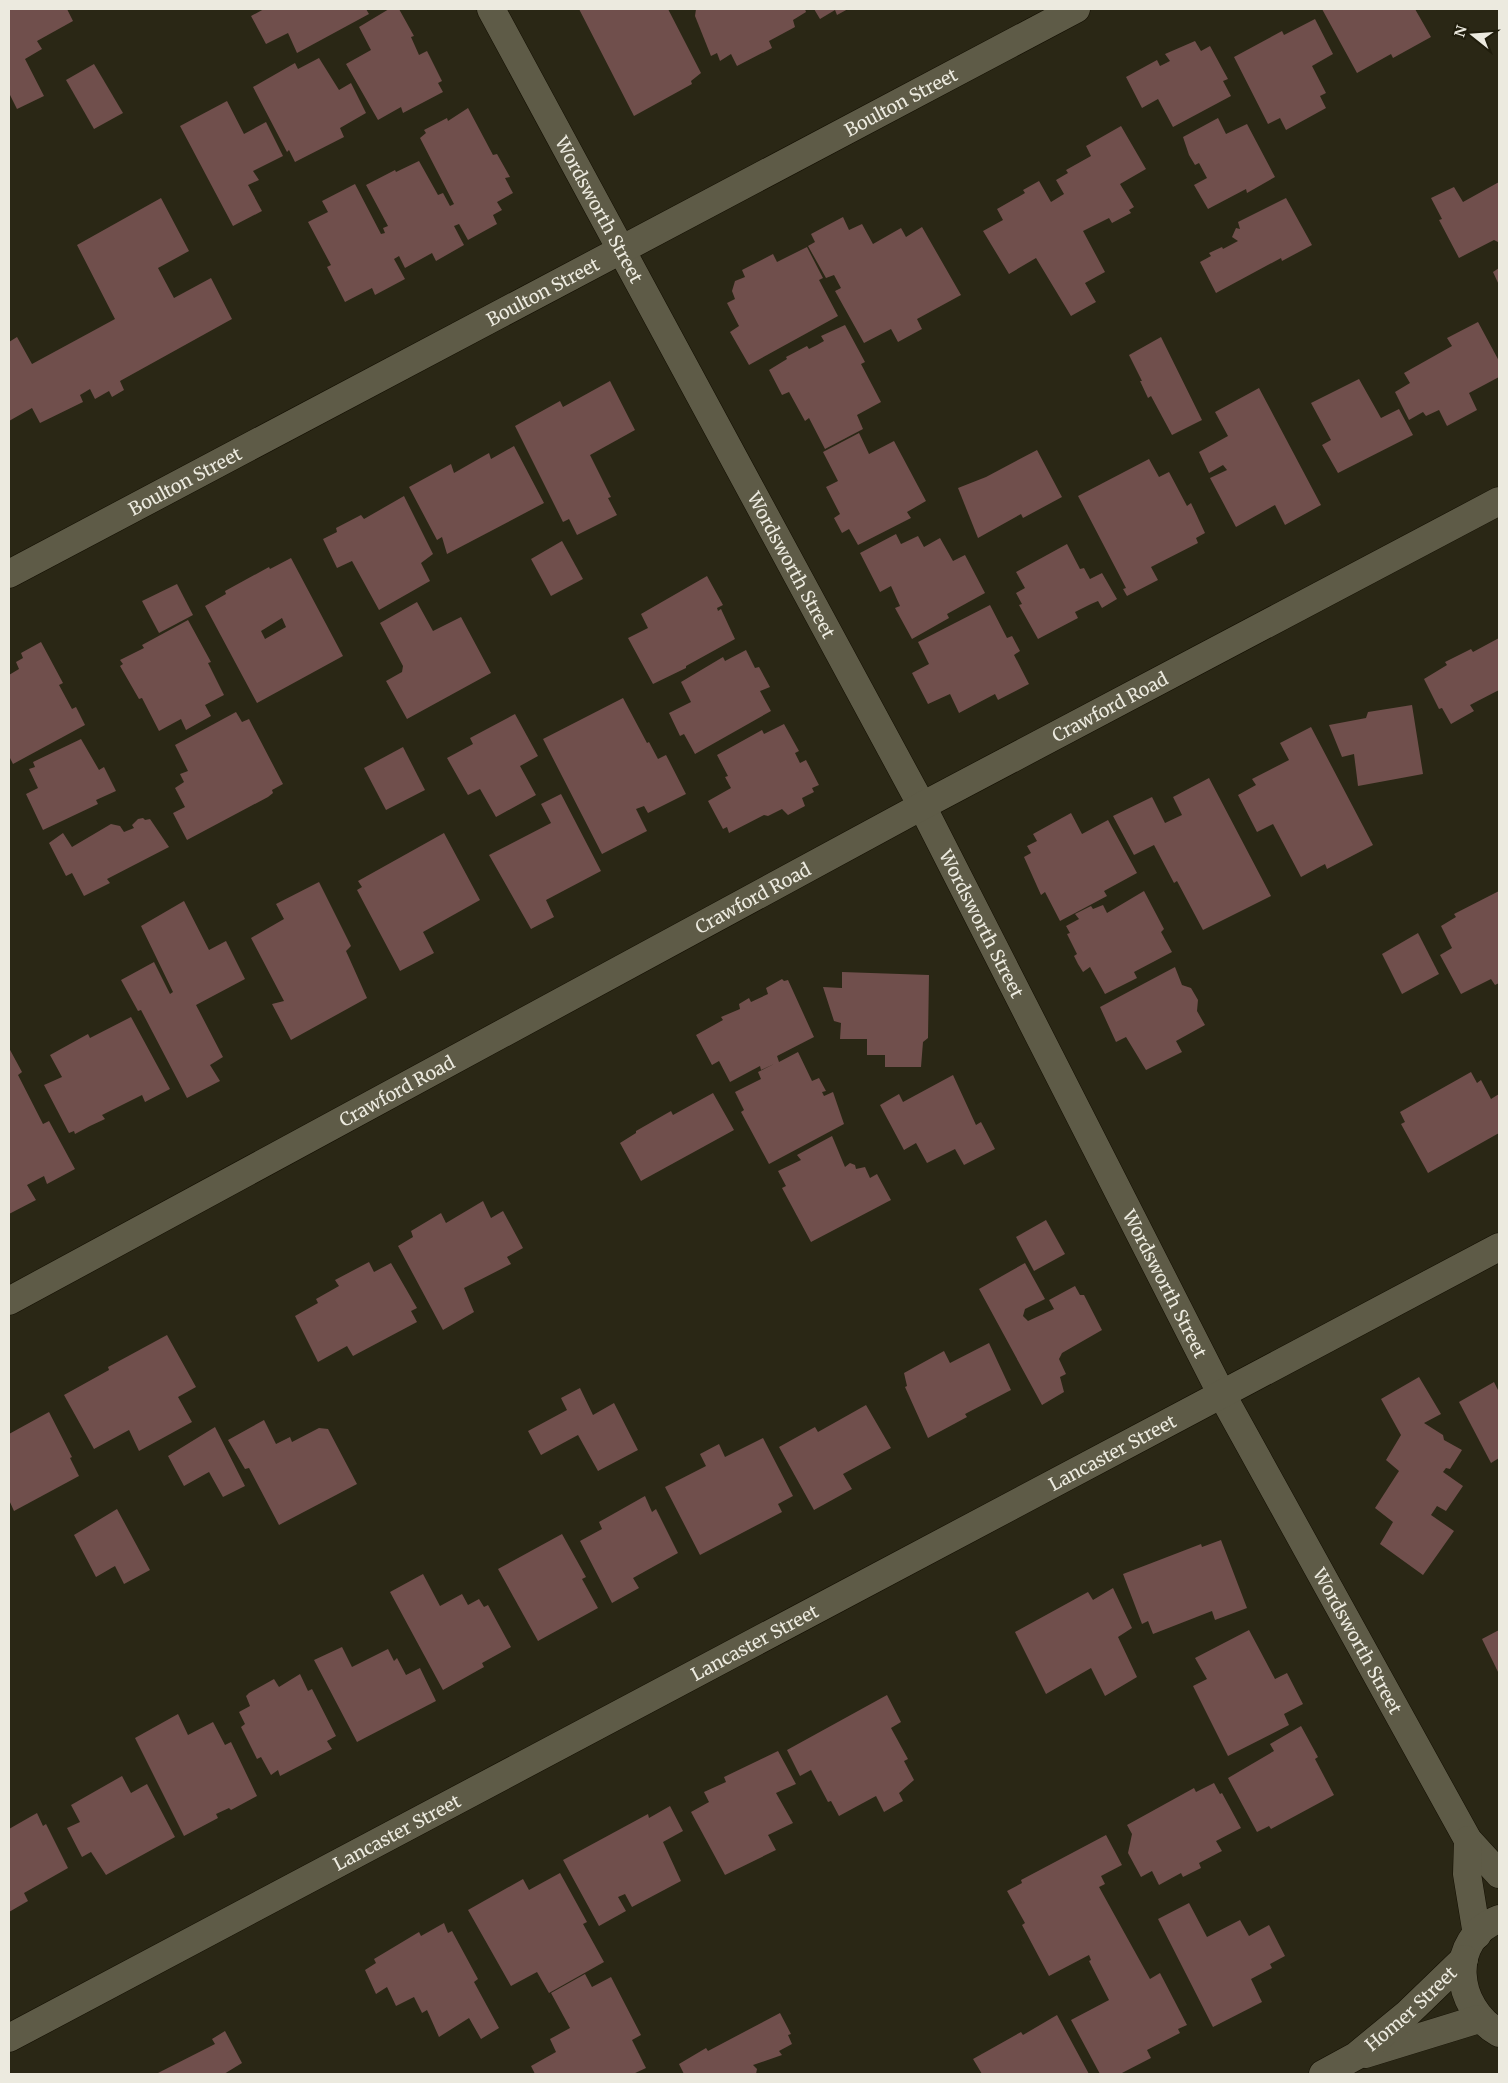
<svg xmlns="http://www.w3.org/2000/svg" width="1508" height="2083" viewBox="0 0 1508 2083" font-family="Merriweather,serif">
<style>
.building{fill:#704f4c;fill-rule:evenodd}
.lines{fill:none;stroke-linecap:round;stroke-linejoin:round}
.minor-casing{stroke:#130f02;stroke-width:29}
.minor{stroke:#5e5b47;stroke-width:28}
.labels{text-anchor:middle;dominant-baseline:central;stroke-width:5;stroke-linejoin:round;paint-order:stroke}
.street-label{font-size:18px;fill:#eceadf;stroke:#201d0c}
</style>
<rect width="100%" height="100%" fill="#2a2715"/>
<g class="building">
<polygon points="9,9 67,9 73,21 37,41 42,49 25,59 44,96 17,109 9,93"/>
<polygon points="264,9 366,9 369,14 297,53 288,33 266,44 251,16"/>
<polygon points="389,9 399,9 414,36 411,37 419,55 427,51 442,81 438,83 443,92 403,113 401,107 378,120 346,64 371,50 359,27"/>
<polygon points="579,9 668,9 701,73 691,81 692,84 634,116"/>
<polygon points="696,9 805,9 806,12 793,20 795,27 769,41 772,48 737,66 731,54 720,61 717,53 711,56 695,16"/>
<polygon points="814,9 848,9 837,15 835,10 820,19"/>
<polygon points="1322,9 1415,9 1431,37 1393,58 1391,54 1357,73"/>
<polygon points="1315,19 1333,54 1312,66 1326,93 1320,96 1326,108 1286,130 1280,118 1268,124 1234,57 1282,31 1284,35"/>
<polygon points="1195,41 1201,51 1210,46 1228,79 1223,81 1231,96 1173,127 1158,99 1142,108 1126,77 1157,60 1160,66 1170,61 1165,54"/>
<polygon points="319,58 339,90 351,83 366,113 340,128 344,137 295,162 289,150 287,152 253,87 295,63 298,69"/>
<polygon points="94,64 123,113 94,129 66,80"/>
<polygon points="227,101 244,134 266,122 283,156 253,171 259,180 248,185 262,211 233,226 180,126"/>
<polygon points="468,108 493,155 497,154 510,177 505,178 513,193 497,202 502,210 493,215 497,224 468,240 459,224 454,226 464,245 436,261 432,253 405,268 399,256 394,259 405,279 375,295 372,288 345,302 327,267 331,265 308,222 328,212 322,201 355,184 381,234 385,233 383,228 388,226 366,185 395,170 396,172 419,161 438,195 443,193 450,206 454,204 420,138 426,133 424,130 447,118 448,121"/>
<polygon points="1218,118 1226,134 1247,124 1275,177 1247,193 1246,189 1208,209 1194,185 1207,178 1199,163 1195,165 1189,155 1183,137"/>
<polygon points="1121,126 1146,169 1120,184 1134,207 1129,210 1131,213 1112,223 1109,218 1083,231 1105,272 1085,283 1096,302 1071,316 1036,258 1009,274 983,231 1003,220 997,209 1025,193 1023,190 1039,181 1051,202 1064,194 1056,180 1068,173 1066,170 1091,156 1086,146"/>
<polygon points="1499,182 1498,242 1494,240 1459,258 1439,220 1442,219 1431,198 1454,187 1463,202"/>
<polygon points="161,198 189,251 158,268 174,298 211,278 232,319 120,381 124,390 112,397 109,391 95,399 90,389 80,395 83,402 40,423 32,408 9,421 9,342 17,337 32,364 115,319 77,245"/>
<polygon points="1286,198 1312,245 1282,261 1281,258 1216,293 1200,262 1211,256 1209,253 1222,247 1223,249 1238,241 1232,237 1236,228 1240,229 1238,222"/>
<polygon points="843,217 849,230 862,224 873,244 901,228 906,237 922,227 961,295 917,319 922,329 898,342 891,329 864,343 835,291 841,288 834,275 826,278 808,246 815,242 811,234"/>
<polygon points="807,247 823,278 819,280 838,316 749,365 730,332 739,326 727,303 735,299 732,291 735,281 745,277 742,270 773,254 777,262"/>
<polygon points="1499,268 1499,285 1493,272"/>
<polygon points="1478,322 1499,361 1499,377 1469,393 1477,410 1447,426 1439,410 1426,416 1423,412 1409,420 1395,392 1410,383 1404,373 1452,346 1447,338"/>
<polygon points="845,325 865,362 861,364 881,402 857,415 863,429 825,449 809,418 805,421 789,392 782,395 769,370 787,359 786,357 807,346 809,349 817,345 824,341 821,336"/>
<polygon points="1161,337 1202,420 1172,435 1151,396 1148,398 1140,381 1142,381 1129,355"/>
<polygon points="1359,379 1381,418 1399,409 1413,435 1338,473 1322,445 1331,440 1311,403"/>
<polygon points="610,381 635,430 590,455 611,497 608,498 617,515 577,535 569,519 563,522 515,426 560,401 563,407"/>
<polygon points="1259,388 1321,505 1285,525 1275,505 1236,527 1210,478 1227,470 1223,465 1209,473 1199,452 1228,436 1215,412"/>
<polygon points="859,433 869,454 894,441 926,501 907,512 911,518 858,545 849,529 842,533 834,518 840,514 826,487 838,481 823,452"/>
<polygon points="514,446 544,503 447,554 442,537 437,540 409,487 451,464 454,473 489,453 491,459"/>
<polygon points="1037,450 1062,497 1023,518 1021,514 978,538 958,488 986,477"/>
<polygon points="1149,459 1159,477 1169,472 1187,506 1191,503 1205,533 1196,538 1198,543 1151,567 1158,580 1127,596 1123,589 1126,588 1078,496"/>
<polygon points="404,496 433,554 421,563 430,581 379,610 352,561 337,568 323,539 337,532 336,528 361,515 364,519"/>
<polygon points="896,534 901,544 918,536 924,547 940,538 953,561 965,555 985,593 947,614 949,618 912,639 895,608 900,606 891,586 880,592 860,553"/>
<polygon points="562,541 583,579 551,596 531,559"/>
<polygon points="1067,544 1080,569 1084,568 1090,579 1102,573 1117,599 1102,608 1098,601 1091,604 1075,612 1078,618 1038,639 1019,605 1022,604 1016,593 1025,588 1016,572"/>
<path d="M 291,558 L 343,656 L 257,703 L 205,606 L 226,594 L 225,591 L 269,567 L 270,569 ZM 282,618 L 286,627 L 265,639 L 261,631 Z"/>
<polygon points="707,576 723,605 717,608 718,611 721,609 735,639 686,666 686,668 653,684 628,638 648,628 641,614"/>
<polygon points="177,584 193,615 159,633 142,601"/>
<polygon points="417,602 433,631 461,617 491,673 407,719 386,681 402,672 403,666 380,623"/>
<polygon points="990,605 1007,638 1012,636 1020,651 1014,655 1029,684 998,700 995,694 959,713 950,694 928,704 912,673 929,664 918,642"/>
<polygon points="188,620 211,662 208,663 224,695 205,705 211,716 186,730 181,719 159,731 142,698 139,699 120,666 123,664 120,660 144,648 142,645"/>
<polygon points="1499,638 1499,690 1470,705 1474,711 1451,724 1442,708 1439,709 1424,679 1447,665 1445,662 1471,649 1473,652"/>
<polygon points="41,642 63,683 59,685 72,709 76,707 85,725 13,764 9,756 9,675 19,669 16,662 23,658 21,653"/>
<polygon points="746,650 755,668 759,667 770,687 760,691 771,711 695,754 684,734 680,736 669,713 691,702 681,682 723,657 725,661"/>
<polygon points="623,698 647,743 649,742 658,759 666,755 686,794 648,813 644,806 636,809 647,831 602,854 543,739"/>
<polygon points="1412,705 1423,774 1358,786 1354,754 1342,757 1329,725 1366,718 1368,712"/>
<polygon points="236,712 242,722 249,719 283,784 272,790 273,793 268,797 187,840 173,813 185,807 175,788 184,782 180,774 188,771 175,745"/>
<polygon points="515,714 538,756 520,766 536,795 496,817 480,789 468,795 447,758 473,744 470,738"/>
<polygon points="784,724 799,751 795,753 800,763 806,760 819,785 812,788 814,792 802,798 805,806 788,815 782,809 768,816 764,815 729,833 727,827 723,829 708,801 731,788 725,777 728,776 717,755 762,730 764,734"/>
<polygon points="1311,727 1373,845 1327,869 1325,864 1301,877 1273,824 1257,832 1238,795 1256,785 1252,779 1289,760 1280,743"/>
<polygon points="81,739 99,770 104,767 116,791 96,800 98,804 43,830 26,794 38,788 29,769 35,767 33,762"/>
<polygon points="403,747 425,790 386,810 364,768"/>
<polygon points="1209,778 1271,896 1203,930 1177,881 1174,883 1154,845 1134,855 1113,816 1152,797 1165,823 1182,815 1173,797"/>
<polygon points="561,794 601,871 546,900 554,917 531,929 489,855 551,823 541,804"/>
<polygon points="1071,813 1082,834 1108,820 1137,873 1104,891 1107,896 1060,921 1045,892 1041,895 1024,857 1031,853 1027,846 1037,841 1033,834"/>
<polygon points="143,818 145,820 150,819 169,847 107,879 110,883 84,896 72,873 66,876 49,843 63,833 72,847 111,824 120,826 124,832 134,828 132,825 138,819"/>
<polygon points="444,833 480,900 423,932 434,953 400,971 357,890 362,887 358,881"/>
<polygon points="319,882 351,946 346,951 367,998 291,1040 272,1004 284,1001 251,938 284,919 276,904"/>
<polygon points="1144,891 1164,929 1161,932 1172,952 1134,972 1137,978 1105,994 1090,967 1083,972 1078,964 1074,956 1077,954 1067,934 1070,933 1066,926 1079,919 1075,914 1091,906 1093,909 1103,905 1107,913"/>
<polygon points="1499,891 1499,983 1495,985 1491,979 1461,994 1440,955 1452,948 1441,926 1456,917 1454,914"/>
<polygon points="184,901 209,950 226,941 245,979 196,1005 223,1057 210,1065 220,1081 187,1098 141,1010 138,1011 121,980 154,962 170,994 173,992 141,926"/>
<polygon points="1418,933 1439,974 1402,994 1382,954"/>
<polygon points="1175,967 1182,985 1191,988 1198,1000 1197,1011 1205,1025 1176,1041 1182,1052 1146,1070 1126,1037 1116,1042 1100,1007"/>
<polygon points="842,972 929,975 928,1038 923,1042 921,1067 885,1067 885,1055 867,1055 867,1039 840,1039 841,1023 834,1021 823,987 842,988"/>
<polygon points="782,979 784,981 788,980 814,1037 777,1056 779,1062 798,1052 812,1081 819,1078 826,1091 822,1092 824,1096 833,1092 844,1124 769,1164 741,1112 744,1110 735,1092 761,1079 758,1072 774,1064 761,1070 760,1066 730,1082 719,1061 712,1065 696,1035 723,1020 721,1017 740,1009 739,1004 749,998 751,1002 768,994 766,988"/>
<polygon points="131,1017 170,1089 145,1102 142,1095 102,1115 105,1119 90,1126 75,1134 74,1131 69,1133 44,1085 62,1077 50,1055 88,1034 90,1038"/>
<polygon points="9,1048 22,1072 18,1075 43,1124 49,1121 75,1169 47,1184 44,1176 27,1185 36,1200 9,1214"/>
<polygon points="1471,1072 1477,1083 1481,1080 1491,1099 1499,1094 1499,1133 1428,1173 1401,1124 1405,1122 1400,1112"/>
<polygon points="953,1075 976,1125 981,1122 995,1149 964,1165 955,1149 927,1163 916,1143 904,1150 880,1105 899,1094 903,1102"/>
<polygon points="713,1093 734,1130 641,1181 620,1143 636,1133 636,1131 671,1111 673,1115"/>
<polygon points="832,1136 845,1167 850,1163 855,1165 856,1169 865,1167 870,1178 877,1174 891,1200 811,1242 782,1188 786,1186 778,1171 801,1160 797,1155"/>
<polygon points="483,1201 491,1218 503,1211 523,1248 507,1257 511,1264 464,1288 474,1312 443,1330 398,1246 413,1237 411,1231 441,1213 446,1223"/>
<polygon points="1046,1220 1065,1254 1034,1271 1016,1237"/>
<polygon points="369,1262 374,1272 391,1263 417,1308 411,1311 417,1322 353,1356 347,1346 318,1362 295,1316 318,1303 316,1299 339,1286 335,1280"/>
<polygon points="1025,1263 1045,1299 1025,1309 1023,1316 1028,1321 1054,1309 1049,1300 1075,1286 1080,1295 1084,1295 1102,1330 1062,1353 1059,1359 1066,1374 1060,1377 1064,1392 1042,1405 979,1289"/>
<polygon points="167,1335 196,1387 178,1397 192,1422 139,1451 129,1430 94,1449 64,1395 109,1370 108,1367"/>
<polygon points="989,1343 1011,1390 965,1414 967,1417 928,1438 905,1387 907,1386 904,1373 944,1351 950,1363"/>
<polygon points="1419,1377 1441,1414 1424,1423 1443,1435 1444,1440 1462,1450 1450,1469 1446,1468 1443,1472 1463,1486 1446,1511 1437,1506 1431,1515 1454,1531 1423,1575 1380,1544 1393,1522 1375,1508 1399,1471 1386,1460 1401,1435 1381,1399"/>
<polygon points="1494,1382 1499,1392 1499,1458 1491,1463 1459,1402"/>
<polygon points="580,1388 593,1415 614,1403 638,1450 598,1471 578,1435 541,1455 528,1431 567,1410 561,1398"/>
<polygon points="866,1405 891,1448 843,1474 852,1489 814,1510 779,1447 815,1427 818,1432"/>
<polygon points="49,1412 72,1457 70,1458 79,1476 14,1511 9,1500 9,1434"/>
<polygon points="264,1420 276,1444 290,1437 292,1442 319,1428 328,1429 357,1484 279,1525 249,1468 245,1469 228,1440"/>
<polygon points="215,1427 245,1486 223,1497 209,1472 184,1486 168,1456"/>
<polygon points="763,1438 793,1496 778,1504 782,1512 700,1555 665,1487 706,1466 700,1454 719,1444 725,1457"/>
<polygon points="645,1496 652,1512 656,1509 678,1553 633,1578 639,1588 612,1603 580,1541 602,1529 599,1522"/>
<polygon points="117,1509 150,1570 124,1584 115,1566 96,1577 74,1535"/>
<polygon points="562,1534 586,1577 582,1579 598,1608 538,1641 498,1569"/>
<polygon points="1221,1540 1247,1608 1215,1620 1212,1611 1153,1634 1148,1621 1142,1624 1123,1574 1201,1544 1202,1547"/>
<polygon points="423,1574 440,1606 462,1594 468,1605 479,1599 484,1607 488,1605 511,1647 482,1663 484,1667 443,1690 390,1592"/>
<polygon points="1113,1588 1132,1628 1118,1637 1137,1677 1105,1696 1091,1668 1046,1694 1015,1632 1088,1592 1093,1600"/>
<polygon points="1249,1630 1275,1679 1287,1673 1303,1704 1284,1714 1289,1725 1228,1756 1193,1686 1207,1679 1195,1658"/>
<polygon points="1499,1630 1499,1674 1482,1639"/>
<polygon points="342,1647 352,1667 388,1649 394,1661 397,1658 406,1675 420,1668 436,1701 357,1742 314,1660"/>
<polygon points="300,1674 308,1691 312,1689 336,1736 327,1741 332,1749 280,1776 278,1770 271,1775 261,1757 257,1759 241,1727 245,1724 239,1712 250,1706 246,1696 249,1693 274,1679 279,1687"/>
<polygon points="887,1695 901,1722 891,1728 908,1759 904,1761 914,1780 899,1793 903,1801 884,1812 876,1796 839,1816 831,1801 828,1802 811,1770 800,1776 787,1750"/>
<polygon points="178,1714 188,1735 213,1722 225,1745 231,1742 257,1796 231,1810 229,1808 216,1814 218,1818 184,1836 135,1738"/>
<polygon points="1301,1726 1318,1757 1315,1759 1334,1795 1271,1829 1269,1826 1257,1832 1228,1778 1274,1751 1270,1744"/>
<polygon points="778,1751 796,1784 776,1793 793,1823 768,1835 776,1850 725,1875 691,1812 709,1802 704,1792 726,1782 724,1777"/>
<polygon points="122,1776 131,1793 147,1784 175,1837 106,1875 91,1852 82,1857 67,1828 80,1822 71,1805"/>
<polygon points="1214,1783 1220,1794 1222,1793 1241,1828 1216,1841 1222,1851 1199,1863 1201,1868 1183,1877 1181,1873 1159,1885 1152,1871 1141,1877 1128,1853 1132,1834 1127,1825 1194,1788 1196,1792"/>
<polygon points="670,1806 683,1831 663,1842 681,1881 632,1907 625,1894 618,1897 626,1911 599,1926 563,1860 648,1814 649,1818"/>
<polygon points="37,1813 43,1826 46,1824 68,1868 24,1893 28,1901 9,1912 9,1829"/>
<polygon points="1106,1835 1122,1865 1101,1876 1105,1884 1099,1887 1150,1979 1160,1973 1187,2025 1178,2029 1180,2033 1147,2050 1151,2058 1120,2074 1100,2074 1071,2020 1109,2000 1089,1961 1091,1960 1089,1955 1049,1976 1022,1925 1025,1923 1007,1891 1022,1883 1021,1880"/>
<polygon points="560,1873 587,1922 583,1924 604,1962 549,1993 537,1972 511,1986 468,1910 523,1879 529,1890"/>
<polygon points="1189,1903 1207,1937 1240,1920 1249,1936 1269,1925 1285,1956 1270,1964 1272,1968 1251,1979 1262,2002 1213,2027 1158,1919"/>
<polygon points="444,1923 448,1933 452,1931 478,1979 474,1982 499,2028 481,2039 469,2018 439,2037 427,2010 422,2013 414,1997 396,2006 387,1987 376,1994 365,1970 376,1963 374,1959 419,1932 421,1936"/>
<polygon points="585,1974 592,1987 611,1977 641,2035 632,2040 646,2068 633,2074 535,2074 531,2066 556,2052 550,2039 570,2028 551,1993"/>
<polygon points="780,2013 791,2034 788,2035 792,2044 779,2051 782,2055 753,2065 757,2069 756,2074 684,2074 679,2064 706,2048 708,2051"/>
<polygon points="1057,2015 1089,2074 982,2074 973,2059 1021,2032 1023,2035"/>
<polygon points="225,2031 242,2063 224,2074 156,2074 215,2044 212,2039"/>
</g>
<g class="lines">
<g class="minor-casing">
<g id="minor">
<path id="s1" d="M 491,9 L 922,806 L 1221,1393 L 1468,1840 L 1499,1874"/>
<path id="s2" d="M 9,574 L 1076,9"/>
<path id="s3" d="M 9,1301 L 922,806 L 1499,501"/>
<polyline points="1468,1840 1467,1874 1477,1935"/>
<path d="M 1499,1919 C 1447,1939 1454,2007 1499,2033"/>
<path id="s4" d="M 9,2038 L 1499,1247"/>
<polyline points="1365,2054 1479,2019"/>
<path id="s5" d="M 1323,2074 L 1356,2056 L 1407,2014 L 1464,1959"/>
</g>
</g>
<use href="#minor" class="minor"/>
</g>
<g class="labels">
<g class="street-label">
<text stroke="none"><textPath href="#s2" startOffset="1009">Boulton Street</textPath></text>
<text stroke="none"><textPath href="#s1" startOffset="228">Wordsworth Street</textPath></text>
<text stroke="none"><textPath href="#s2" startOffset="604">Boulton Street</textPath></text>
<text stroke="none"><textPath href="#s2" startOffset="199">Boulton Street</textPath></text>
<text stroke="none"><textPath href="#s1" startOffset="632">Wordsworth Street</textPath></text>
<text stroke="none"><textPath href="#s3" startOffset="1251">Crawford Road</textPath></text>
<text stroke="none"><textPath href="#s3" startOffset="846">Crawford Road</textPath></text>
<text stroke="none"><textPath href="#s1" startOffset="1038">Wordsworth Street</textPath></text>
<text stroke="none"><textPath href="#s3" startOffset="441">Crawford Road</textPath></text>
<text stroke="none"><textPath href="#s1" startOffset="1442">Wordsworth Street</textPath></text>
<text stroke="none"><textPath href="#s4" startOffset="1249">Lancaster Street</textPath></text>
<text stroke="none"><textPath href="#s1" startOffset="1848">Wordsworth Street</textPath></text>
<text stroke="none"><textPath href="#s4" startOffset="844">Lancaster Street</textPath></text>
<text stroke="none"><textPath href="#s4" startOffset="439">Lancaster Street</textPath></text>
<text stroke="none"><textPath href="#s5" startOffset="110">Homer Street</textPath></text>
</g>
</g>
<rect width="1508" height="2083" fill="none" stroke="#eceadf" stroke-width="20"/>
<g transform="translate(1473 35) rotate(287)" stroke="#201d0c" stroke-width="4" paint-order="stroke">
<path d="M0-4L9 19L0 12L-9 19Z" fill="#eceadf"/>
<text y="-8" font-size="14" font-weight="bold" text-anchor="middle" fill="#eceadf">N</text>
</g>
</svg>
